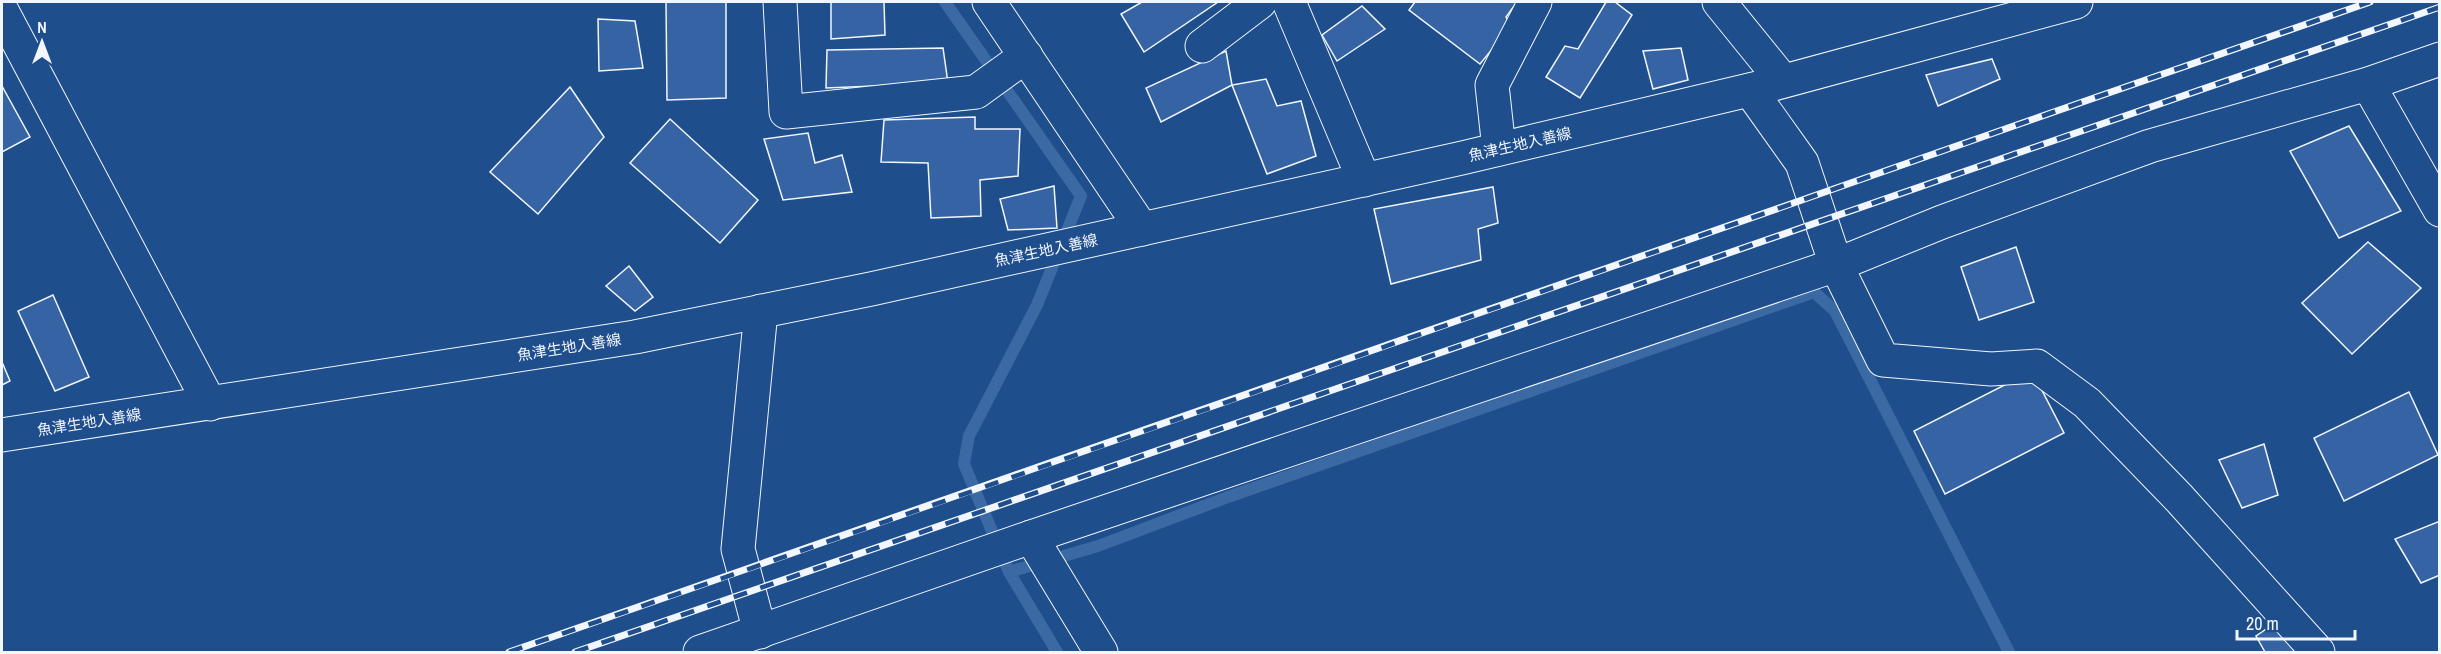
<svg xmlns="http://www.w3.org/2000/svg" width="2441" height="654" viewBox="0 0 2441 654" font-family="'Archivo Narrow','Noto Sans JP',sans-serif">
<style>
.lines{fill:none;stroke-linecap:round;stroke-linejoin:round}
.stream{stroke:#3b69a3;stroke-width:12}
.building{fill:#3563a3;stroke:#f2f6ff;stroke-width:1.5}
.minor-casing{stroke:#f2f6ff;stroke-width:35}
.major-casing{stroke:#f2f6ff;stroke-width:35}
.minor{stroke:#1f4e8c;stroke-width:33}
.major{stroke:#1f4e8c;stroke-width:33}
.rail-casing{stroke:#f2f6ff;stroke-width:7}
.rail{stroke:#1f4e8c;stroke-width:4.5;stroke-dasharray:14;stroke-linecap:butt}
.labels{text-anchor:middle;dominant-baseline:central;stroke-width:4.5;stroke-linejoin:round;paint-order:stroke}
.street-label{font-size:15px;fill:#f2f6ff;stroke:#1f4e8c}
</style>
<rect width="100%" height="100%" fill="#1f4e8c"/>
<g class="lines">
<g class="stream">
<polyline points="945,2 1081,196 1037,305 969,436 964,464 1009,572 1057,652"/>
<polyline points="1009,572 1098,546 1228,497 1814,292 1835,311 2009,652"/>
</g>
</g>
<g class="building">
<polygon points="666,2 726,2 726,98 667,100"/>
<polygon points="831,2 884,2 885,35 831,39"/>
<polygon points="1142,2 1218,2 1144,52 1121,14"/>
<polygon points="1415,2 1517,2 1506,17 1511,26 1480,64 1409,10"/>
<polygon points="1606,2 1615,2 1632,15 1580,98 1546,77 1565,46 1578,49"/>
<polygon points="1362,6 1385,29 1337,61 1322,35"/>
<polygon points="598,19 635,21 643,68 599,71"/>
<polygon points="943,48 948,83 826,88 827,50"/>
<polygon points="1681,48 1688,80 1653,89 1643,51"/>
<polygon points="1226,51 1232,85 1161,122 1146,88"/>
<polygon points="1992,59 2000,79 1938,106 1926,75"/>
<polygon points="1266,79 1277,106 1301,101 1316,156 1267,174 1232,85"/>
<polygon points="2,86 30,137 2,152"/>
<polygon points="570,87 604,137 538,214 490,172"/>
<polygon points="975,117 975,129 1020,129 1018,176 980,180 981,216 931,218 928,163 881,162 884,120"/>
<polygon points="670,119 758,200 720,243 630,163"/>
<polygon points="2349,126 2401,211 2339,238 2290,151"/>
<polygon points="808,133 815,163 842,155 852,192 783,200 764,139"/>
<polygon points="1054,186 1057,228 1008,230 1000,199"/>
<polygon points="1493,187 1498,223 1478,229 1481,260 1391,284 1374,209"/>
<polygon points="2368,242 2421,288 2352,354 2302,303"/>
<polygon points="2016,247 2034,302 1979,320 1961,267"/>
<polygon points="629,266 653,297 635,311 606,286"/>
<polygon points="53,295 89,377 55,391 18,311"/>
<polygon points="2,362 10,381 2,385"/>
<polygon points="2032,371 2064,433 1945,494 1914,431"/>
<polygon points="2409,392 2438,455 2344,501 2314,438"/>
<polygon points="2264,444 2278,495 2242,508 2219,460"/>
<polygon points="2440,521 2440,575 2421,583 2395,539"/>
<polygon points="2275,623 2295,652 2265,652 2256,636"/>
</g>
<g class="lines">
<g class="minor-casing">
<g id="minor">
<polyline points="780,2 786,112 976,92 1026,56"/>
<polyline points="989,2 1142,229"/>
<polyline points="1289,2 1364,180"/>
<polyline points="1719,2 1783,81"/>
<polyline points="2,11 210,404"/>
<polyline points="1202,46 1260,2"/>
<polyline points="2368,84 2440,210"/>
<polyline points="1750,90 1802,163 1836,265 1883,360 1991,369 2037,366 2087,403 2179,498 2318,652"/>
<polyline points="1499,149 1492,85 1535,2"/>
<polyline points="1031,537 1101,652"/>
<polyline points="760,632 738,549 761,311"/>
<polyline points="700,652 1031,537 1836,265 1942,222 2150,146 2368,84 2440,59"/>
</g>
</g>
<g class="major-casing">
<polyline id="major" points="2,435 635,337 871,289 1462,158 1766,86 2076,2"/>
</g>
<use href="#minor" class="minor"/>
<use href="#major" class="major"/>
<g class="rail-casing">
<g id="rail">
<path d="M 509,652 C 1130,438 1749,217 2370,2"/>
<polyline points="575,652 2440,7"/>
</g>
</g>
<use href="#rail" class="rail"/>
</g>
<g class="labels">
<g class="street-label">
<text transform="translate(1520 144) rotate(-13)">魚津生地入善線</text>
<text transform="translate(1046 250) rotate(-12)">魚津生地入善線</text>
<text transform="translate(569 347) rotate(-9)">魚津生地入善線</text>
<text transform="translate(89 422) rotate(-9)">魚津生地入善線</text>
</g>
</g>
<rect width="2441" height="654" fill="none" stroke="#f2f6ff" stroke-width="6"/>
<g transform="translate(42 42)" stroke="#1f4e8c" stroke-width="4.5" paint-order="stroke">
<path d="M0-4.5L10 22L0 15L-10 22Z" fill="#f2f6ff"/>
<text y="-9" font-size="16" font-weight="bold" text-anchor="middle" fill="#f2f6ff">N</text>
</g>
<path d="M2237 630v9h118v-9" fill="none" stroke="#f2f6ff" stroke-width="3"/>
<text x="2246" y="630" font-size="18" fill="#f2f6ff" stroke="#1f4e8c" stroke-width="4.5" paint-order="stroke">20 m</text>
</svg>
